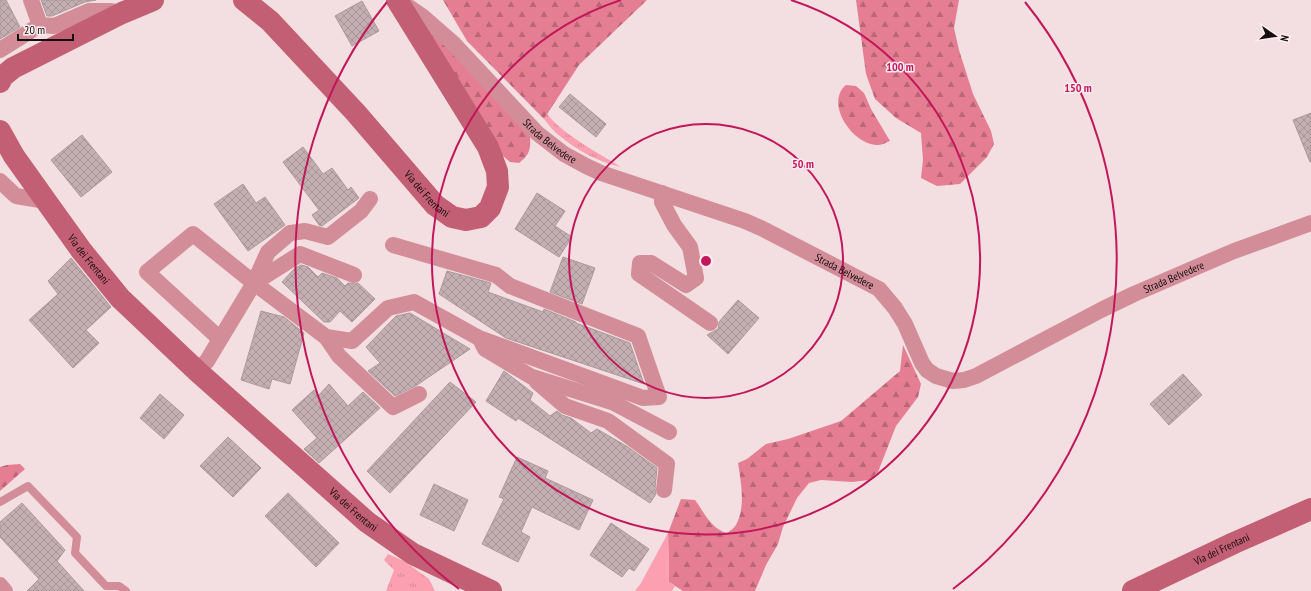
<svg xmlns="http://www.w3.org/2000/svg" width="1311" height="591" viewBox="0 0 1311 591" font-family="'PT Sans Narrow',sans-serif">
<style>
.grass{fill:url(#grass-tufts)}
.forest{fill:url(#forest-firs)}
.garden{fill:#fca0b1}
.building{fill:url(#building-cross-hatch);stroke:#ac999b}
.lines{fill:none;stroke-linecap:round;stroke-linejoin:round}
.service{stroke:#d28d99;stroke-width:8}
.minor{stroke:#d28d99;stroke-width:16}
.secondary{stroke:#c35f74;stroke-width:22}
.ring{fill:none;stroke:#c2185b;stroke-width:2}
.labels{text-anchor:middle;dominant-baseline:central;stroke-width:3;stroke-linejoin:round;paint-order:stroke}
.street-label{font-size:11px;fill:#150e0f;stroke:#fdecef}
.centre{fill:#c2185b;stroke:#fdecef;stroke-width:2}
.ring-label{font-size:12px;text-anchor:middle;font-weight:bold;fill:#c2185b;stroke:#fdecef;stroke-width:3;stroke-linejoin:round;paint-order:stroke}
</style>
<defs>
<pattern id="grass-tufts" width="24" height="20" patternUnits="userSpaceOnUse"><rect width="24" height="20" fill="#fca0b1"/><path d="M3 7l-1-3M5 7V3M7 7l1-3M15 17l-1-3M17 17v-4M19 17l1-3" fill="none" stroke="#d78997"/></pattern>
<pattern id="forest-firs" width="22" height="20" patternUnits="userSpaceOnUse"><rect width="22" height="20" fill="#e67e93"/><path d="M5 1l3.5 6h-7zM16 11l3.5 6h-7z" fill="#b96676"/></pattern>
<pattern id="building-cross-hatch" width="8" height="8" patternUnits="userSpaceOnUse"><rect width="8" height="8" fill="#c3afb1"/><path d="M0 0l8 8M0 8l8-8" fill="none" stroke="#a79597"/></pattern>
</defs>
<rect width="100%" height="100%" fill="#f3dee1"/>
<g class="grass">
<path d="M 547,114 C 565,136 597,152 621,167 C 599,162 578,151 561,137 C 554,132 549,125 544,119 Z"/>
<polygon points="388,554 404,561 429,579 435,591 386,591 394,570 384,560"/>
</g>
<g class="forest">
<polygon points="443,0 647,0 579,65 544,119 467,41"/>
<polygon points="856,0 959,0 954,28 959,50 973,94 991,131 994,144 987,157 960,184 937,186 921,178 923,160 921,133 896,118 875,99 866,74"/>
<path d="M 433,31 L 530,137 C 531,150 529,155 519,163 L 510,162 L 502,155 L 426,36 Z"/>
<path d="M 846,85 L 856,86 L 864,93 L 871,109 L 890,141 C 887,142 882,145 879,145 C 853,146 824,103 846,85 Z"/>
<path d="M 903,345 L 921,384 L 918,397 L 896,426 L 878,472 L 869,480 L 852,482 L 821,480 L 809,483 L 797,498 L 783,527 L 778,544 L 766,565 L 755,591 L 683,591 L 669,582 L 668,533 L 681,499 L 695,500 C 704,512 711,529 727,533 C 730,531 734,528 736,525 C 746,506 741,483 738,463 L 747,459 L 766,444 L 788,439 L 841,421 L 900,371 Z"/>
<polygon points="20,464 25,469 0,491 0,467 7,465"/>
</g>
<polygon class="garden" points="668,533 669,582 675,586 672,591 635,591 641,583"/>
<g class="building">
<polygon points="0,0 6,0 20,27 0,39"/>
<polygon points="41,0 96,0 85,2 52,16 47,16"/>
<polygon points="362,1 379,31 352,46 335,16"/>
<polygon points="570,94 606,124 596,137 559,107"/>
<polygon points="1311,113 1311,162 1310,162 1293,120"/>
<polygon points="82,135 112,172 81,197 51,160"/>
<polygon points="303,147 323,174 332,168 348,190 351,187 359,198 322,226 319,225 312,215 319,210 283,162"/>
<polygon points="243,184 256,203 265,197 285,225 248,251 214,204"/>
<polygon points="537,193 565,211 555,226 572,237 559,257 515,229"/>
<polygon points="563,257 595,268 582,304 550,292"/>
<polygon points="71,258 111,307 86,330 99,343 73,368 29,320 58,294 48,281"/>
<polygon points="301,265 308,267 318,277 322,273 337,278 345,286 348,283 355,284 358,283 375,299 352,322 340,311 330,322 324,322 282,282 295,268"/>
<polygon points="447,271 491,283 488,292 543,312 544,309 576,322 576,323 630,343 644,384 506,338 439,294"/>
<polygon points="738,300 759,318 728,354 707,335 718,329 719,322"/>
<polygon points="261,311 284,317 304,333 290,384 272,379 269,389 241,380"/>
<polygon points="410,313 470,349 417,385 395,396 368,371 380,363 366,347 396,316"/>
<polygon points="504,371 533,393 530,400 550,416 557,411 562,415 571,418 591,433 597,429 628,447 657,468 655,489 656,494 650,503 518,418 516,421 486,401"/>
<polygon points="1183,374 1202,395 1169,425 1150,404"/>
<polygon points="450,382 476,402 390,493 367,471"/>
<polygon points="329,384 348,406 363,392 380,408 319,463 304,449 317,438 292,410 314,390 319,395"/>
<polygon points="160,394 184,415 164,439 140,418"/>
<polygon points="228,437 261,468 233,497 200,466"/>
<polygon points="517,457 548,471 545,478 593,500 579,530 532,507 521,532 530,537 518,562 482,544 504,499 499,497"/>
<polygon points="434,484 468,500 454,531 420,515"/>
<polygon points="288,493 339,543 316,567 265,516"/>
<polygon points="22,503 65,550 57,561 84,591 27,591 39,579 0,537 0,522"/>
<polygon points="611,523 649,549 634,571 629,568 622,577 590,555"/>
</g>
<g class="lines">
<polyline class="service" points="0,502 28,486 77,537 75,553 106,586 119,586 126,591"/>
<g class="minor">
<polyline points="31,0 40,25 54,26 89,11 110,11 122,13"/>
<path id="s1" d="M 400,1 L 422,16 L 453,43 L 537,133 L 564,154 L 586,166 L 601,173 L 745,221 L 763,229 L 879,289 L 895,308 L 905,324 L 922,363 L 927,370 L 936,376 L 953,381 L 964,380 L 976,376 L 1101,310 L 1134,294 L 1234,251 L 1311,223"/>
<polyline points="0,50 40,25"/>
<polyline points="0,181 16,196 46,201"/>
<polyline points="662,193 662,202 674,225 690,247 696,278 686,285 651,263 640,263 639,274 710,323"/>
<polyline points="254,283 326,337 339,356 393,407 419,394"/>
<polyline points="254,283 268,252 290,233 305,231 328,237 361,211 370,199"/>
<polyline points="254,283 300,254 354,275"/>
<polyline points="326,337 352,341 388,308 414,302 479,338 643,398 659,397 638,336 510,286 496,275 393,245"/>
<polyline points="481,341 485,349 532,377 612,402 669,432"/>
<polyline points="197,371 207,361 254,283 193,234 147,272 220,339"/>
<polyline points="537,382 565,406 608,421 667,464 664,490"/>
<polyline points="0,585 5,591"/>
</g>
<g class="secondary">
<path id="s2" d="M 244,0 L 270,21 L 356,113 L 435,205 L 452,217 L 466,220 L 481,217 L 490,208 L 498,187 L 497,171 L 488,147 L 397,0"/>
<polyline points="0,82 2,77 13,68 122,13 153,0"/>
<path id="s3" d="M 0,131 L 14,156 L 46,201 L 81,250 L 120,298 L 197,371 L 367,522 L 413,554 L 491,591"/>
<path id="s4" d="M 1133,591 L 1234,543 L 1311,509"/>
</g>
</g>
<g class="ring">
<circle cx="706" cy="261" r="137"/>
<path d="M791 0A274 274 0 1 1 621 0"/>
<path d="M459 589A411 411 0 0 1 387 2M1025 2A411 411 0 0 1 953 589"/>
</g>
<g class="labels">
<g class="street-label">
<text stroke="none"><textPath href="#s1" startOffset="206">Strada Belvedere</textPath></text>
<text stroke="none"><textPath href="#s2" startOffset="267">Via dei Frentani</textPath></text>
<text stroke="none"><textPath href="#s3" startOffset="156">Via dei Frentani</textPath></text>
<text stroke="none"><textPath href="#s1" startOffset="530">Strada Belvedere</textPath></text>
<text stroke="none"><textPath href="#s1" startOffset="937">Strada Belvedere</textPath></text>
<text stroke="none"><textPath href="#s3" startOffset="521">Via dei Frentani</textPath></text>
<text stroke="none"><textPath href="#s4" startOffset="98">Via dei Frentani</textPath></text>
</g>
</g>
<circle cx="706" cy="261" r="6" class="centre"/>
<g class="ring-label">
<text x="900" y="71">100 m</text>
<text x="1078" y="92">150 m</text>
<text x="803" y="168">50 m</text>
</g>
<g transform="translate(1275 36) rotate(103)" stroke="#fdecef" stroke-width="3" paint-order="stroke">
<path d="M0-3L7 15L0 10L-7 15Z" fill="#150e0f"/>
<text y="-6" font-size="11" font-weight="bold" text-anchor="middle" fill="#150e0f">N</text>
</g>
<path d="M18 34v6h55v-6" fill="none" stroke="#150e0f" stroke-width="2"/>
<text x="24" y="34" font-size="12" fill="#150e0f" stroke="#fdecef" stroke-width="3" paint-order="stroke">20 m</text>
</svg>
